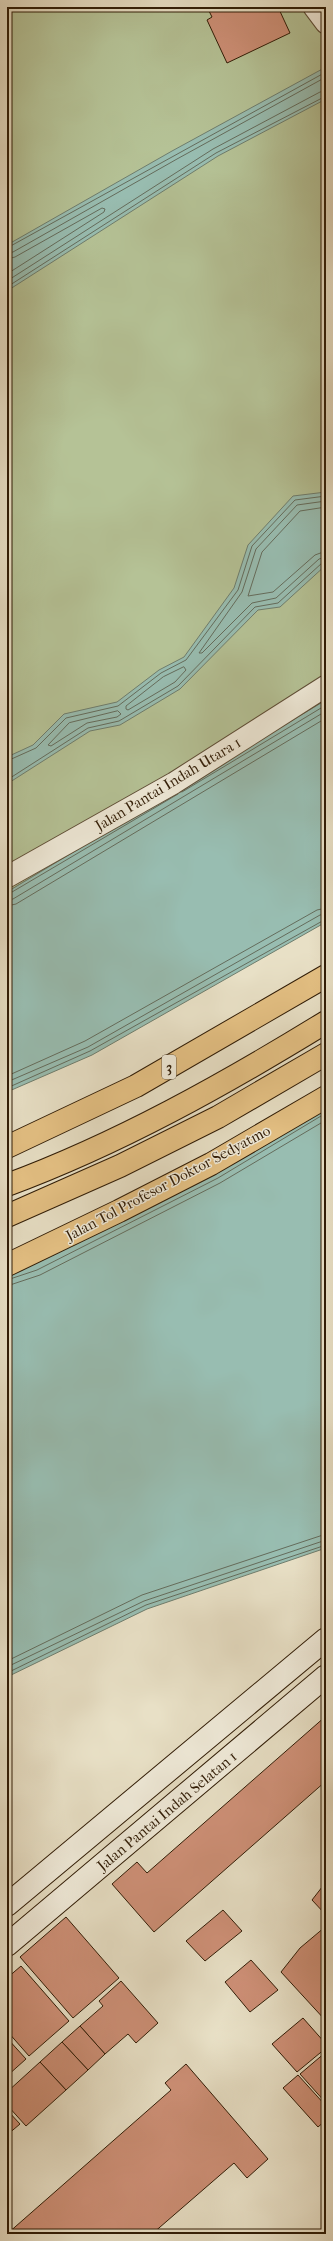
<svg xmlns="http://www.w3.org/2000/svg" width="333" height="2241" viewBox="0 0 333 2241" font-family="'IM FELL French Canon',serif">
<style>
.green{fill:#b5c296;stroke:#726f4e}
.water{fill:#98bdb1;stroke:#6e7d6d}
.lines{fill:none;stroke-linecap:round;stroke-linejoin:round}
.shore{stroke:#646c5c;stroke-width:1}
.building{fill:#cd8f76;stroke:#301c06}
.street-casing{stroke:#5e4d36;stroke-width:23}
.secondary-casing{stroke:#301c06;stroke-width:24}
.highway-casing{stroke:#301c06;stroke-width:24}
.street{stroke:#f0ebda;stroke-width:21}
.secondary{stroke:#f0ebda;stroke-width:22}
.highway{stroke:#e4c083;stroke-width:22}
.labels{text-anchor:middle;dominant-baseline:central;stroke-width:3;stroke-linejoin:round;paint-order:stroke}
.shield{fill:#f0ebda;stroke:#6a5a46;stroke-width:1}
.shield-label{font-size:14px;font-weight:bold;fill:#301c06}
.street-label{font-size:15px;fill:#301c06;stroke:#f0ebda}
</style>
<rect width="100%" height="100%" fill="#e8e0c6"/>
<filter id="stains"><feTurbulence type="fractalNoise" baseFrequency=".005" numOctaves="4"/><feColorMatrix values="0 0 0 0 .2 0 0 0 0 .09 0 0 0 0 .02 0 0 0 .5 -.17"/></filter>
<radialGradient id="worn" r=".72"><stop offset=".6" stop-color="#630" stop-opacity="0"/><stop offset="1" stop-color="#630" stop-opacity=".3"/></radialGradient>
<polygon class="green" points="7,7 326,7 326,700 7,892"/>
<g class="water">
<polygon points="326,67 326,99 218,156 7,291 7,245 172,151"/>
<polygon points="326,492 326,565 280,607 258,610 180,689 120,725 90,731 7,784 7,757 33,745 64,714 117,702 159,670 184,657 234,588 248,545 293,496"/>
<polygon points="326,700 326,922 92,1055 7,1092 7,892"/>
<polygon points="326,1103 326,1548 147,1609 7,1677 7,1271"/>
</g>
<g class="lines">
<g class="shore">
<polyline points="7,248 326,72"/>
<polyline points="7,253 13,252 177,159 326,77"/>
<polyline points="7,259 15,257 102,208 105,209 104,212 7,274"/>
<polyline points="7,281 213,149 320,92 326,91"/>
<polyline points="7,287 216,153 326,96"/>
<polyline points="326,501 297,505 256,549 242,592 199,653 202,653 252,603 276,598 319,559 326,557"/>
<polyline points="326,507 300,511 262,552 248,596 273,592 315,555 326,551"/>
<polygon points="184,667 186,670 175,682 128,710 126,709 126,706 163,677"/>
<polygon points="118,711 121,714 117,717 87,723 51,746 48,745 69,723"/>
<polyline points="7,761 36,748 66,718 118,706 161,673 186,660 238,590 252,546 295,500 326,496"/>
<polyline points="7,780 88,728 119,721 178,686 255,607 278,603 322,563 326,562"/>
<polyline points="182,792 326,705"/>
<polyline points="7,895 178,794"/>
<polyline points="7,900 13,899 326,711"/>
<polyline points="7,906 16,904 326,718"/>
<polyline points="7,1076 85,1041 317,910 326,908"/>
<polyline points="7,1082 88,1047 320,915 326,914"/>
<polyline points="7,1088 90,1051 326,919"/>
<polyline points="7,1280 37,1270 218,1178 326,1113"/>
<polyline points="7,1286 40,1275 220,1183 326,1120"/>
<polyline points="7,1661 142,1595 326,1534"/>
<polyline points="7,1667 144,1601 326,1540"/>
<polyline points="7,1673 146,1605 326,1545"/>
</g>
</g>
<g class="building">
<polygon points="207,7 278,7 290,33 227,63 207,20 212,17"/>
<polygon points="326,1716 326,1781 154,1932 112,1884 137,1862 147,1873"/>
<polygon points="326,1882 326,1915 312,1900"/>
<polygon points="223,1910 242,1931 205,1961 186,1941"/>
<polygon points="66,1917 119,1978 73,2018 20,1957"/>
<polygon points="325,1927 326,1927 326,2021 281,1972 300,1948"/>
<polygon points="251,1960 278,1990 250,2012 225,1982"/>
<polygon points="21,1966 69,2021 29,2056 7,2031 7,1978"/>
<polygon points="121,1981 158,2023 136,2043 128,2034 105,2054 80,2026 103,2006 99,2001"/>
<polygon points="303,2018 326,2044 326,2048 297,2072 272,2044"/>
<polygon points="80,2026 105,2054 88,2070 62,2042"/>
<polygon points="7,2038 26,2059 7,2076"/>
<polygon points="62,2042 88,2070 66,2090 40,2062"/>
<polygon points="326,2052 326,2103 300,2074"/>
<polygon points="40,2062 66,2090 26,2126 7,2105 7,2092"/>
<polygon points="186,2064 268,2159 247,2178 234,2163 152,2234 7,2234 171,2090 165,2083"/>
<polygon points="298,2075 326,2106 326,2120 318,2127 283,2088"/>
<polygon points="7,2110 20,2124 7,2135"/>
</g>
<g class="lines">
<g class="street-casing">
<g id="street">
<polyline points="314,7 326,23"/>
<polyline points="7,877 174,783 326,686"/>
</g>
</g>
<g class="secondary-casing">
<g id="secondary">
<polyline points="7,1905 326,1639"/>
<polyline points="7,1945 326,1676"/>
</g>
</g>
<g class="highway-casing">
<g id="highway">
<polyline points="7,1147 136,1086 326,976"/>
<path d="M 7,1185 C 118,1144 225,1084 326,1022"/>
<polyline points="7,1216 120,1166 218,1117 326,1054"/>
<polyline points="7,1265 119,1211 211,1164 326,1097"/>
</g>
</g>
<use href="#street" class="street"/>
<use href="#secondary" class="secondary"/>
<use href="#highway" class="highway"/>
</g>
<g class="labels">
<rect class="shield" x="162" y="1055" width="14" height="24" rx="3"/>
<g class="shield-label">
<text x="169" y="1067">3</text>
</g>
<g class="street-label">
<text transform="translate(168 784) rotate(-31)">Jalan Pantai Indah Utara 1</text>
<text transform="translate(168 1183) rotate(-28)">Jalan Tol Profesor Doktor Sedyatmo</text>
<text transform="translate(167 1811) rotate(-40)">Jalan Pantai Indah Selatan 1</text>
</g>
</g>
<rect width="333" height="2241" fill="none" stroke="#e8e0c6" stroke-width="24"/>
<rect x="8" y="8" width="317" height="2225" fill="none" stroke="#301c06" stroke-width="2"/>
<rect x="12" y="12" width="309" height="2217" fill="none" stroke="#301c06"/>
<rect width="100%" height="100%" filter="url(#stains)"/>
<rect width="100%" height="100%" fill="url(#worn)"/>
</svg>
